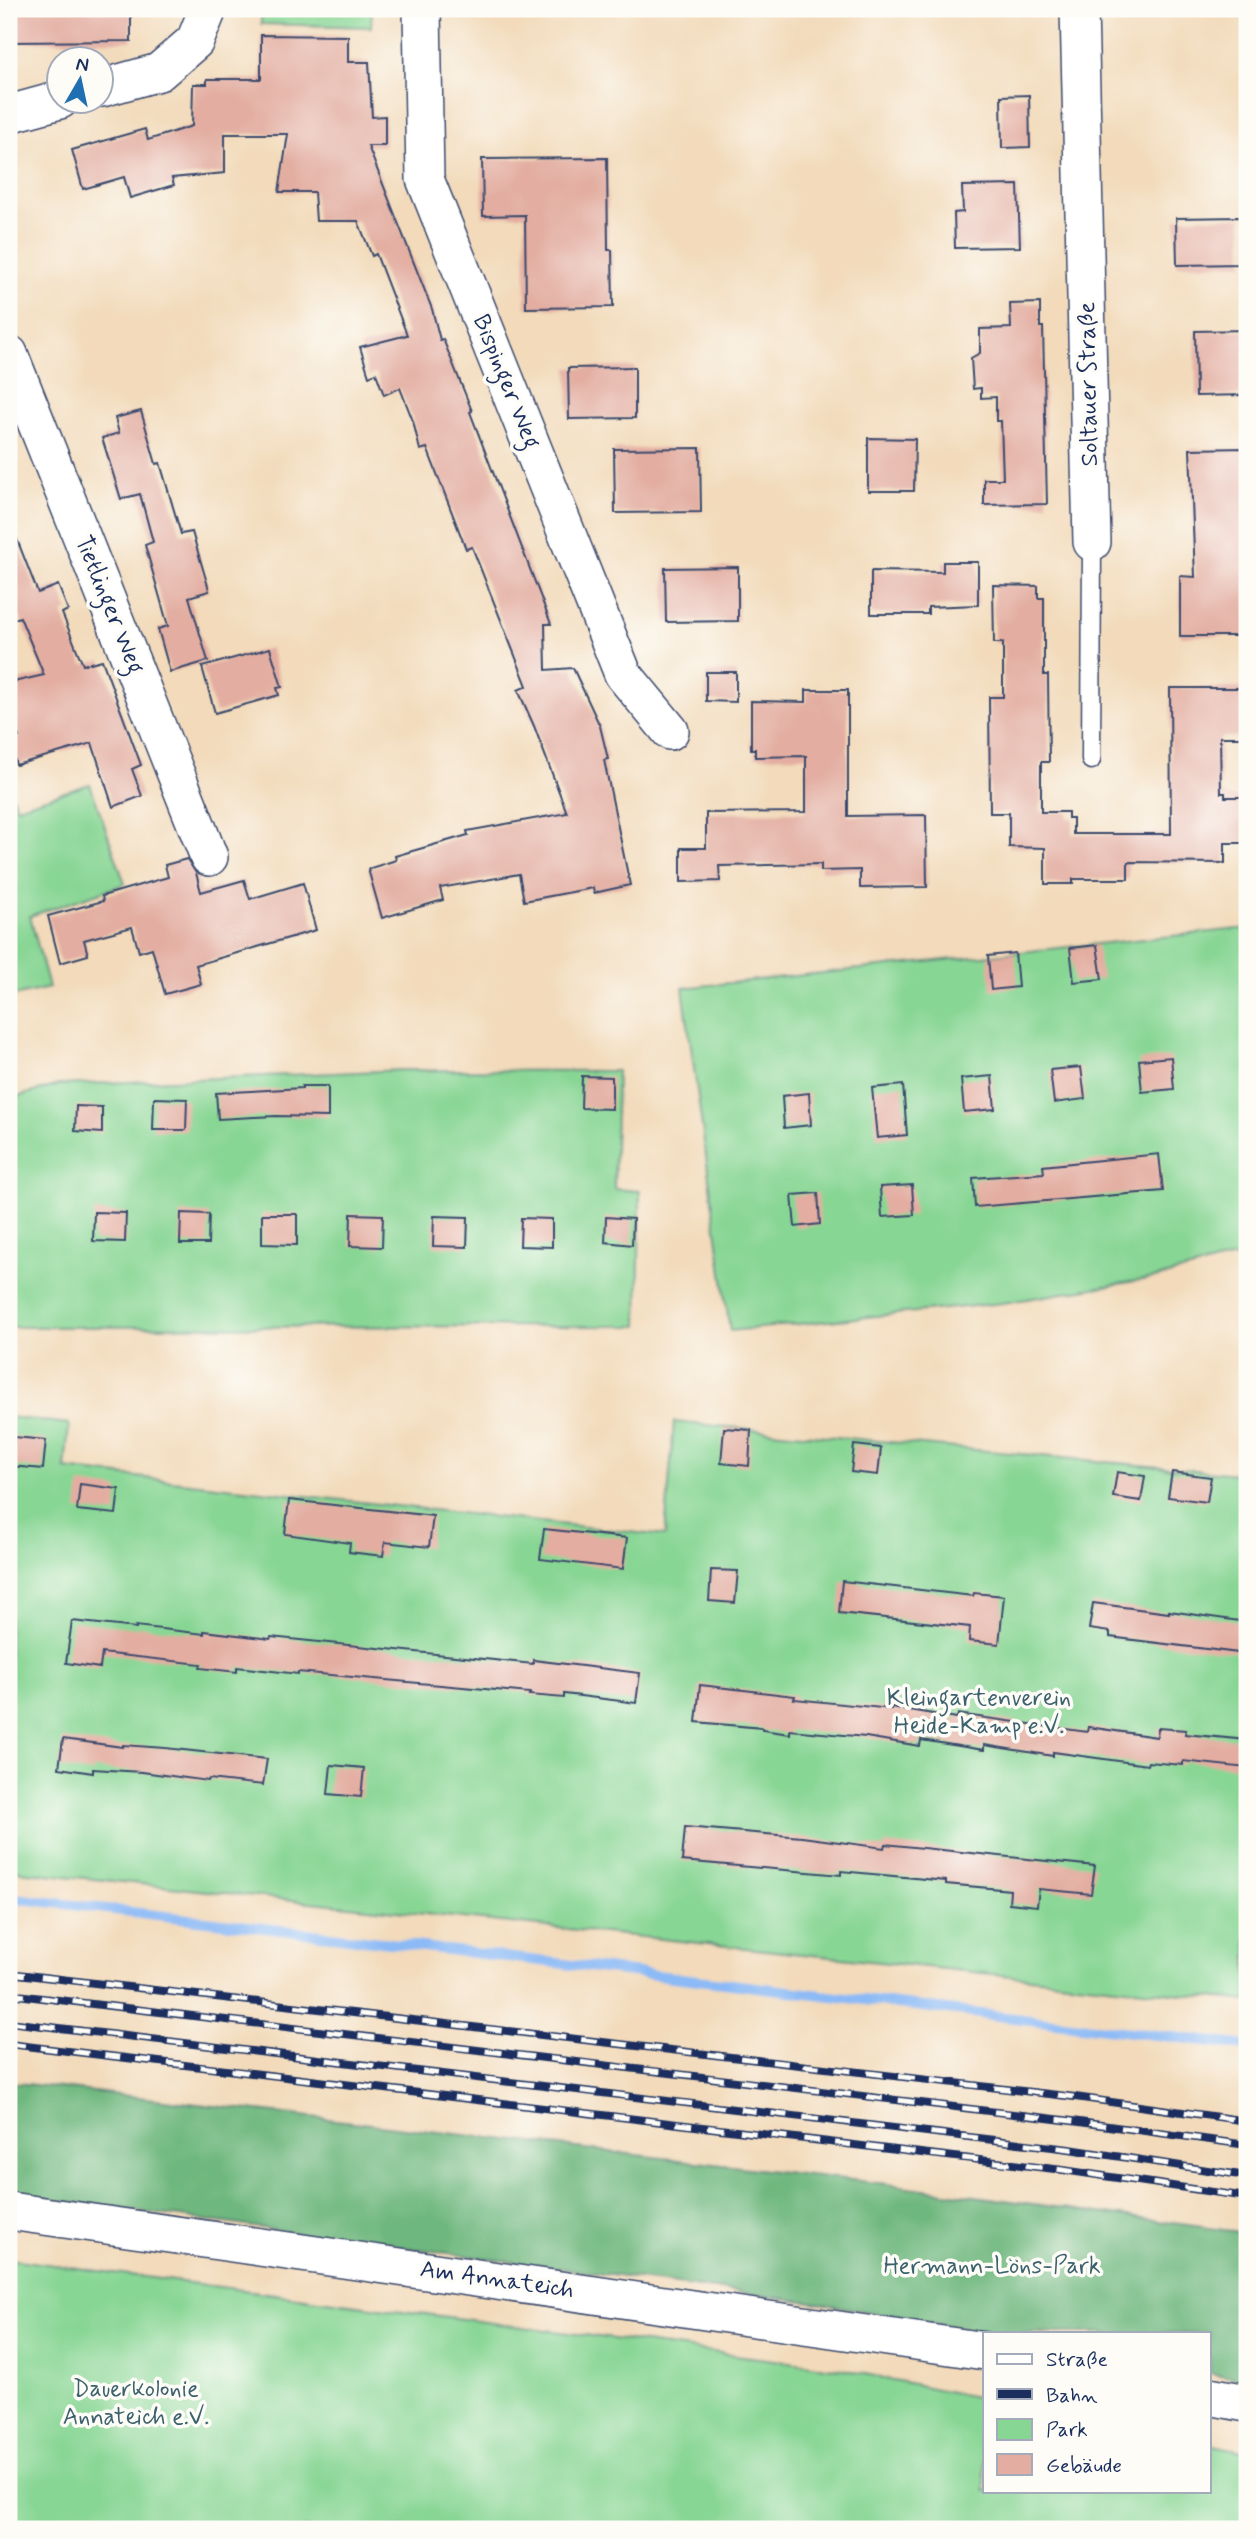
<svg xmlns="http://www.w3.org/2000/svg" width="1256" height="2538" viewBox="0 0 1256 2538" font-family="Mynerve,sans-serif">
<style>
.green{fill:#88d694;stroke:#528279;stroke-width:2}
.forest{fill:#6eb77e;stroke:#44736e;stroke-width:2}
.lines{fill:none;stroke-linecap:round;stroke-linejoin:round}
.stream{stroke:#8bbaf6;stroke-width:10}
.building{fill:#e3ada1}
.service-casing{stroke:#3b496c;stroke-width:21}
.minor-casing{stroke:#3b496c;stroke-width:40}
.service{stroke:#fff;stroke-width:18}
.minor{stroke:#fff;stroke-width:37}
.rail-casing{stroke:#1b2f5e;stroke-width:8}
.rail{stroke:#fdfcf7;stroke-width:5;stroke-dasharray:16;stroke-linecap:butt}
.labels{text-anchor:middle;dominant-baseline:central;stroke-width:7;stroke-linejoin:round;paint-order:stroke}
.street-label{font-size:24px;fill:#1b2f5e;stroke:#fdfcf7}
.park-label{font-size:24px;fill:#3c616e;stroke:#fdfcf7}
</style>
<rect width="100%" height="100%" fill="#fdfcf7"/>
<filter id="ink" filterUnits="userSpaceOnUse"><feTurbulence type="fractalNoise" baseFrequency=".0143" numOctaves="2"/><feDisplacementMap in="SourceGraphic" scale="14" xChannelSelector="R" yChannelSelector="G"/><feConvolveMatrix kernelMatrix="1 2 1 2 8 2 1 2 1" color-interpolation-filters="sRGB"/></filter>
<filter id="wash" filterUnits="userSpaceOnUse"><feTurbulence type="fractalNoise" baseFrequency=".00686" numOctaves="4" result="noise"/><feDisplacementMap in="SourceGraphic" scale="28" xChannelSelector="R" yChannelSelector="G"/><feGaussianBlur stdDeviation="1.57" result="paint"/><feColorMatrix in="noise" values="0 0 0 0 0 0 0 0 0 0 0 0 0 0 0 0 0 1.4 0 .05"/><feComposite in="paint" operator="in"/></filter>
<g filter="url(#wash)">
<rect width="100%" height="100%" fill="#f2daba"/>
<g class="green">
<polygon points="261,9 372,9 371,27 261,24"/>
<polygon points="90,784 125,884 30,916 49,988 9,997 9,790 17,807"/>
<polygon points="1247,928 1247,1254 1160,1277 1003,1303 730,1331 683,988"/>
<polygon points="403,1070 617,1071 614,1189 640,1191 638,1326 9,1327 9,1099 59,1085"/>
<polygon points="9,1417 69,1424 65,1469 665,1536 674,1422 1247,1475 1247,2001 9,1870"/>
<polygon points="9,2259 841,2369 985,2399 985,2491 1209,2491 1209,2444 1247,2452 1247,2529 9,2529"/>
</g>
<polygon class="forest" points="9,2082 887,2184 1247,2233 1247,2380 1209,2373 1209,2333 986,2333 825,2304 9,2194"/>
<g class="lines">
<polyline class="stream" points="14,1898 1247,2046"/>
</g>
<g id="blocks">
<g class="building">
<polygon points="9,9 131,9 131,41 10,42"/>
<polygon points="261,35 348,36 348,62 369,62 372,117 385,116 385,146 368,146 432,309 440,340 443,339 472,411 470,412 551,624 545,624 546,670 573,668 600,726 608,759 604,760 630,885 594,893 593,888 524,901 519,874 440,888 443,900 382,918 368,869 396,860 395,856 468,835 467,831 567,813 534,726 518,690 527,686 472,547 466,549 427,448 420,450 413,421 400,388 384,395 376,373 369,376 360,347 407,335 376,254 372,256 358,221 316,221 314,192 279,192 288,134 225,134 225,173 172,178 174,185 130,198 124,177 83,189 72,150 145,129 148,140 192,126 193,84 207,84 207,79 261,79"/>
<polygon points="1029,95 1030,147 1002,148 1001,96"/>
<polygon points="607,158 608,250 612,250 613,307 526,308 525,215 483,216 482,159"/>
<polygon points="1018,185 1020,247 955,248 954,213 963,212 962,186"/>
<polygon points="1242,217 1243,264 1177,265 1176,218"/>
<polygon points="1040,303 1040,327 1043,327 1047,504 984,505 984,479 1003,479 1001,421 996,421 996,397 981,398 981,388 973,389 971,358 980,353 980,329 1011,328 1010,304"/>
<polygon points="1247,330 1247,395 1196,396 1195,331"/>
<polygon points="635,367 635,418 569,419 568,368"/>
<polygon points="141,411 156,464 160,463 181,534 192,532 208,586 209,591 189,597 208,661 170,672 158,629 168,626 145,545 153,542 140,494 121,499 102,438 119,433 115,418"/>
<polygon points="868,438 915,439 914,491 868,491"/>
<polygon points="700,448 701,512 615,513 614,449"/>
<polygon points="1247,448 1247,636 1180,636 1180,576 1195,577 1190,449"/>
<polygon points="9,524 11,524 38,593 58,585 68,610 62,613 83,665 102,660 141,765 132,769 142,796 113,807 92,743 16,765 9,740 19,737 13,718 16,717 9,683 44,675 20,617 9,621"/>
<polygon points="943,562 978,562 978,605 928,607 928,614 871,614 871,571 943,572"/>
<polygon points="738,567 738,621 666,622 665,568"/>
<polygon points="993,585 1038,586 1038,598 1044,598 1044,675 1048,675 1049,762 1041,762 1041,812 1068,812 1068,818 1073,818 1073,834 1171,834 1170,688 1247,688 1247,737 1220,737 1221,793 1225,793 1225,797 1247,797 1247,843 1225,843 1225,863 1128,862 1128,879 1073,879 1073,884 1045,884 1045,848 1009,847 1009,813 990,813 989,697 1003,697 1003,643 994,643"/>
<polygon points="270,648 282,687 277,688 279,695 215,713 202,667"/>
<polygon points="706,672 736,672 736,702 706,701"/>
<polygon points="806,690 848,690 848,816 926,815 927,887 860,888 860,870 821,871 821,864 719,866 720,881 681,882 681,848 706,848 706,813 806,812 806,756 755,757 755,749 751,749 751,701 806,702"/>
<polygon points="187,859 196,873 201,892 244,880 250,899 303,883 316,930 196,965 201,984 165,994 152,948 139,952 132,927 84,940 88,955 60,963 48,916 103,901 102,896 168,877 165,865"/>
<polygon points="1097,945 1102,979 1074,982 1070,948"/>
<polygon points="1015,953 1018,987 991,990 988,956"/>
<polygon points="1171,1057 1174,1089 1142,1092 1139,1060"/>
<polygon points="1081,1067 1085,1099 1054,1103 1050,1070"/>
<polygon points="582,1076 612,1077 612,1109 581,1108"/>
<polygon points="992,1076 995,1109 964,1112 961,1079"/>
<polygon points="903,1085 907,1135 877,1138 872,1088"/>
<polygon points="302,1086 328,1086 328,1117 276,1116 218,1119 216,1093 302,1088"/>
<polygon points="809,1093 811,1125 784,1128 782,1096"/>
<polygon points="154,1098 187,1099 186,1130 153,1130"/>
<polygon points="76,1106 102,1107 102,1133 75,1131"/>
<polygon points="1159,1154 1163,1191 975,1207 973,1178 1044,1173 1043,1166"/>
<polygon points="912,1185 914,1215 882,1217 880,1187"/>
<polygon points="818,1193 820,1224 795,1227 792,1195"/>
<polygon points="94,1212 126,1213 125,1242 93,1241"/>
<polygon points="181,1213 209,1214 208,1244 180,1244"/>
<polygon points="262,1214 297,1214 297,1245 262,1244"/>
<polygon points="351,1214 383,1215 382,1247 350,1246"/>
<polygon points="434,1216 468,1217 467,1247 433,1246"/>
<polygon points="606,1217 633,1219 632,1245 605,1242"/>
<polygon points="521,1218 552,1219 552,1247 520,1246"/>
<polygon points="724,1428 751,1430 749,1466 721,1463"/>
<polygon points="14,1437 46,1440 43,1469 11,1466"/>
<polygon points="854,1445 881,1448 878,1475 851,1472"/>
<polygon points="1117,1472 1145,1476 1141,1501 1113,1497"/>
<polygon points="1172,1472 1211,1477 1207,1502 1168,1497"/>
<polygon points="80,1484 119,1489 116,1514 77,1510"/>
<polygon points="289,1500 433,1516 429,1547 385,1542 383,1556 349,1552 350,1543 285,1534"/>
<polygon points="544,1529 627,1538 623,1569 540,1559"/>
<polygon points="711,1570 738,1571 735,1603 709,1601"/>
<polygon points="842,1581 973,1596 974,1593 1004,1596 999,1644 969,1641 970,1627 839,1613"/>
<polygon points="1093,1603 1169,1613 1169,1611 1247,1622 1247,1654 1110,1637 1110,1632 1089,1629"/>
<polygon points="72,1621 136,1628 136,1626 204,1634 204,1631 270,1639 271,1637 533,1664 533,1660 640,1673 636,1703 564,1694 564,1698 529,1695 530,1693 298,1672 298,1674 237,1667 237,1672 200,1668 201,1664 102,1653 100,1668 66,1663"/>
<polygon points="700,1685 795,1696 794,1699 891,1709 891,1707 957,1718 958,1714 1087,1732 1088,1727 1157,1737 1158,1728 1186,1730 1185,1734 1247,1740 1247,1768 1183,1761 1183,1765 1148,1762 1147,1765 1053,1752 1053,1756 984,1745 984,1750 921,1740 920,1746 866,1737 790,1730 790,1734 762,1730 762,1728 696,1722"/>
<polygon points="63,1739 123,1747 123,1745 165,1748 267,1759 263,1785 209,1779 208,1781 142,1772 93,1769 93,1773 59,1768"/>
<polygon points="331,1765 364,1768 361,1797 328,1794"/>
<polygon points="685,1827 802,1837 884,1848 885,1844 1095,1866 1091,1894 1039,1889 1037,1906 1009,1903 1010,1890 946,1884 946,1881 841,1871 841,1875 682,1861"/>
</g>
</g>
</g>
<g filter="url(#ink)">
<use href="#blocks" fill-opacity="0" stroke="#3b496c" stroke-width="2"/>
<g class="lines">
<g class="service-casing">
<polyline id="service" points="1091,760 1092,542"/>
</g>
<g class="minor-casing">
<g id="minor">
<polyline points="422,9 425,179 623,674 670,731"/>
<polyline points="1079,9 1092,542"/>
<polyline points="102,88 159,72 195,41 208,9"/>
<polyline points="9,114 60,100"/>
<polyline points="9,354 209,857"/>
<polyline points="9,2211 985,2351"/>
<polyline points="1209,2396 1247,2403"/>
</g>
</g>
<use href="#service" class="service"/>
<use href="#minor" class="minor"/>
<g class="rail-casing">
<g id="rail">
<polyline points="9,1973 1075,2097 1247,2121"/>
<polyline points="9,1994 1072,2121 1247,2145"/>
<polyline points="9,2022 1069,2149 1247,2176"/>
<polyline points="9,2044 1063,2170 1247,2197"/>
</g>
</g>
<use href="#rail" class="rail"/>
</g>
</g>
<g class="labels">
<g class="street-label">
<text transform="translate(506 382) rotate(68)">Bispinger Weg</text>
<text transform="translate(1089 384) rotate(-91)">Soltauer Straße</text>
<text transform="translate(109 605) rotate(68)">Tietlinger Weg</text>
<text transform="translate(497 2280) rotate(8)">Am Annateich</text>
</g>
<g class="park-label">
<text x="979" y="1698">Kleingartenverein<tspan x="979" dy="28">Heide-Kamp e.V.</tspan></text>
<text x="992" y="2266">Hermann-Löns-Park</text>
<text x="136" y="2389">Dauerkolonie<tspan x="136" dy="28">Annateich e.V.</tspan></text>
</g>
</g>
<rect width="1256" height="2538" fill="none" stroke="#fdfcf7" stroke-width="35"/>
<rect x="983" y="2332" width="228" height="161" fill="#fdfcf7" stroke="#a3aaba" stroke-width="2"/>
<rect x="997" y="2354" width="35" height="10" fill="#ffffff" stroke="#a3aaba" stroke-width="2"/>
<text x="1046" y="2366" font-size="21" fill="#1b2f5e">Straße</text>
<rect x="997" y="2389" width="35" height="10" fill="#1b2f5e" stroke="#a3aaba" stroke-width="2"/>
<text x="1046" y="2402" font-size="21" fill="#1b2f5e">Bahn</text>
<rect x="997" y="2419" width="35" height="21" fill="#88d694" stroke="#a3aaba" stroke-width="2"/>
<text x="1046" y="2436" font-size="21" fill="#1b2f5e">Park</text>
<rect x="997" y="2454" width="35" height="21" fill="#e3ada1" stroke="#a3aaba" stroke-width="2"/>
<text x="1046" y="2472" font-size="21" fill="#1b2f5e">Gebäude</text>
<g transform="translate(80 80) rotate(9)"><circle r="33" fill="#fdfcf7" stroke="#a3aaba" stroke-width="2"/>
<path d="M0-5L12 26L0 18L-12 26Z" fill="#1f6fb2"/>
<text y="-10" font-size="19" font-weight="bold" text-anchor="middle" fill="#1b2f5e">N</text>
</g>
</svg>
